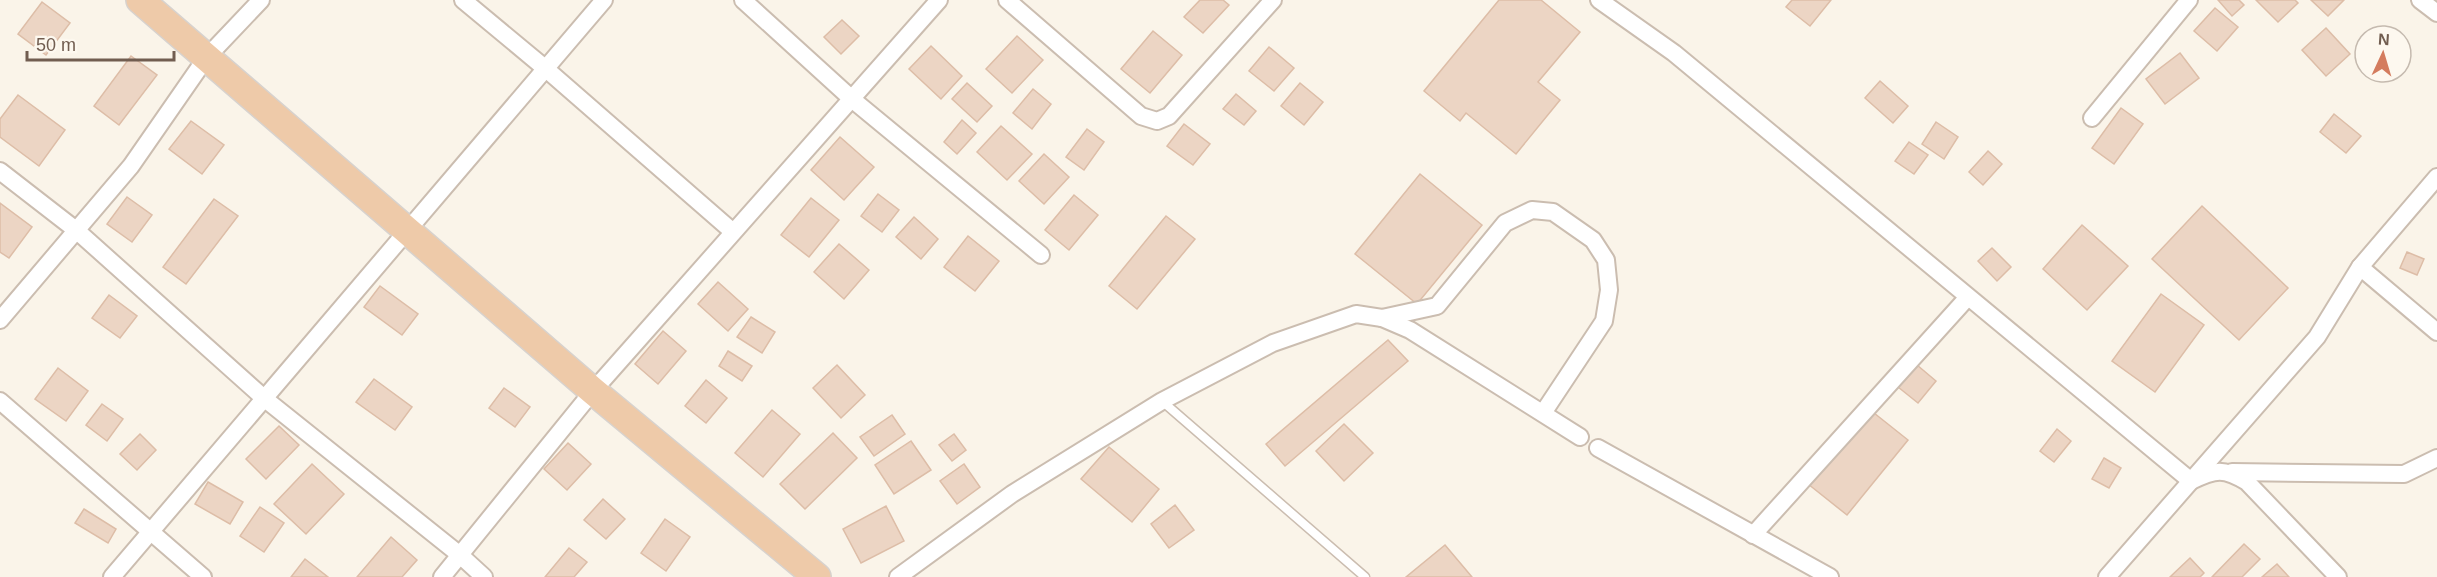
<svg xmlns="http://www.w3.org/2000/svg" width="2437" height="577" viewBox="0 0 2437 577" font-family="Arial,sans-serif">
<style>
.building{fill:#ecd5c4;stroke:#ddbda7;stroke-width:1.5}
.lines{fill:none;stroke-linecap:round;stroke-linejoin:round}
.service-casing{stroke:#cbbdb0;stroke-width:11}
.minor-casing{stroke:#cbbdb0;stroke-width:20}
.trunk-casing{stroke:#d7d2ce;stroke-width:30}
.service{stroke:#fff;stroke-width:8}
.minor{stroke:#fff;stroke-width:16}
.trunk{stroke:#eecaa9;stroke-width:27}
</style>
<rect width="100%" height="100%" fill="#faf4e9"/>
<g class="building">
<polygon points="1200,0 1223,0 1229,5 1203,33 1184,17"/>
<polygon points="1499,0 1541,0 1580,32 1538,82 1560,100 1516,154 1466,113 1460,121 1424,91"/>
<polygon points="1792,0 1831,0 1810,26 1786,7"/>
<polygon points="2218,0 2239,0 2244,5 2232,16"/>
<polygon points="2256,0 2295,0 2298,3 2278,22"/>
<polygon points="2311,0 2344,0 2328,16"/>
<polygon points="42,2 70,23 46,55 18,34"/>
<polygon points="2215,8 2238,27 2217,51 2194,31"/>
<polygon points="842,20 859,36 841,54 824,37"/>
<polygon points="2326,28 2350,54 2326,76 2302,50"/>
<polygon points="1153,31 1182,55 1150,93 1121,69"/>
<polygon points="1017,36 1043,60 1012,93 986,69"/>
<polygon points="931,46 962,76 941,99 909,69"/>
<polygon points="1269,47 1294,68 1274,91 1249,71"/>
<polygon points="2180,53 2199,78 2165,104 2146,79"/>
<polygon points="131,56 157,75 119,125 94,106"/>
<polygon points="1880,81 1908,106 1893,123 1865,98"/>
<polygon points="967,83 992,106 977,122 952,99"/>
<polygon points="1300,83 1323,102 1304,125 1281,106"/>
<polygon points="1033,89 1051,104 1032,129 1013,113"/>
<polygon points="1236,94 1256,111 1244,125 1223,109"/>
<polygon points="18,95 65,130 39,166 0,137 0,119"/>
<polygon points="2121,108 2143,124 2114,164 2092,148"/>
<polygon points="2334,114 2361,136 2346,153 2320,132"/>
<polygon points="962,120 976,133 957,154 944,142"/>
<polygon points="191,121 224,145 202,174 169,149"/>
<polygon points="1936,122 1958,137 1944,159 1922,144"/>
<polygon points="1184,124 1210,144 1193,165 1167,146"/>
<polygon points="1001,126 1032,154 1007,180 977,152"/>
<polygon points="1087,129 1104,142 1084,170 1066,157"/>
<polygon points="840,137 874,167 844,200 811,170"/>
<polygon points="1909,142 1928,155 1914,174 1895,161"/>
<polygon points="1988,151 2002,164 1983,185 1969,172"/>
<polygon points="1044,154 1069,177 1044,204 1019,181"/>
<polygon points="1420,174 1482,225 1417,304 1355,254"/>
<polygon points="878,194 899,210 882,232 861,216"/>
<polygon points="1074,195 1098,215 1069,250 1045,230"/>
<polygon points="127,197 152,215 132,242 107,224"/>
<polygon points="811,198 839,220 809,257 781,235"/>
<polygon points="214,199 238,216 186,284 163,267"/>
<polygon points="0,203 32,227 9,258 0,252"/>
<polygon points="2202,206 2288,288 2239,340 2152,259"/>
<polygon points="1166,216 1195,239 1137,309 1109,286"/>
<polygon points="914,217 938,239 921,259 896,237"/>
<polygon points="2082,225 2128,266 2087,310 2043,269"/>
<polygon points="968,236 999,261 975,291 944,267"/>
<polygon points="839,244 869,270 844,299 814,272"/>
<polygon points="1992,248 2011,267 1997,281 1978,261"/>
<polygon points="2407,252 2424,259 2417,275 2400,268"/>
<polygon points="718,282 748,309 728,331 698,304"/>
<polygon points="380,286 418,314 402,335 364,307"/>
<polygon points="2161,294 2204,325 2155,392 2112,361"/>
<polygon points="109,295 137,316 120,338 92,318"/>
<polygon points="751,317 775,332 762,353 737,337"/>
<polygon points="663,331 686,351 658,384 635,364"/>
<polygon points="1388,340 1408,361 1285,466 1266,444"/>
<polygon points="728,351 752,366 742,381 719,366"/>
<polygon points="837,365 865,395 841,418 813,388"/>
<polygon points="1917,365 1936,381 1918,403 1898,387"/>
<polygon points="58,368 88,391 66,421 35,399"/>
<polygon points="374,379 412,407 395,430 356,402"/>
<polygon points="706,380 727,398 706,423 685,406"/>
<polygon points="504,388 530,407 515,427 489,408"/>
<polygon points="102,404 123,419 107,441 86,425"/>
<polygon points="1869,409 1908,440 1847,515 1808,484"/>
<polygon points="772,410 800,434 763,477 735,453"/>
<polygon points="892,415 905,434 874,456 860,437"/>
<polygon points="1344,424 1373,453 1344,481 1316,451"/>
<polygon points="279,426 299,445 266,479 246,459"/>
<polygon points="2057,429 2071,441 2054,462 2040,451"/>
<polygon points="833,433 857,458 805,509 780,484"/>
<polygon points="140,434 156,450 137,470 120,454"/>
<polygon points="954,434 966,450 952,461 939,445"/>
<polygon points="911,441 931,470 894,494 875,465"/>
<polygon points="568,443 591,464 567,490 544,469"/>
<polygon points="1109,447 1159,489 1132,522 1081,479"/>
<polygon points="2104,458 2121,468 2109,488 2092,479"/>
<polygon points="312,464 344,494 306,534 274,504"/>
<polygon points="964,464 980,487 957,504 940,481"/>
<polygon points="208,482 243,502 230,524 195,504"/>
<polygon points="603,499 625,519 606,539 584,520"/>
<polygon points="1175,505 1194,530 1169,548 1151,524"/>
<polygon points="886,506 904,541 861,563 843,529"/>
<polygon points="260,507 284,523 264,552 240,536"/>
<polygon points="84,509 116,529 108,543 75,523"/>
<polygon points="665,519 690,537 666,571 641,553"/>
<polygon points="391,537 417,560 402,577 357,577"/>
<polygon points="2244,544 2260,559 2242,577 2212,577"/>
<polygon points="1445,545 1472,577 1406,577"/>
<polygon points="569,548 587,562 574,577 545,577"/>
<polygon points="2190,558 2204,573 2200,577 2170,577"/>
<polygon points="305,559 328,577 291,577"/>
<polygon points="2277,564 2289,577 2262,577"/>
</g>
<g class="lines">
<g class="service-casing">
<polyline id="service" points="1162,401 1365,577"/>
</g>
<g class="minor-casing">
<g id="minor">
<polyline points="463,0 546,69 732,231"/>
<polyline points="743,0 853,100 1041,255"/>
<polyline points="1007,0 1141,116 1157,121 1169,116 1273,0"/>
<path d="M 1599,0 L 1674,53 L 2191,481 C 2216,469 2224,468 2247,482 L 2338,577"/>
<polyline points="2420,0 2437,13"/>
<polyline points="2092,118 2189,0"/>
<polyline points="0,171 76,230 265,399 460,555 484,577"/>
<polyline points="2360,267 2437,332"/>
<polyline points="1382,318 1437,306 1505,223 1532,210 1553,212 1593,240 1606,260 1609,290 1604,321 1543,413"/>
<polyline points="0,320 131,166 206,58 261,0"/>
<polyline points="0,401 203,577"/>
<polyline points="1598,448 1830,577"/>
<polyline points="2232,472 2404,474 2437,458"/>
<polyline points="1753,535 1968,297"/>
<polyline points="112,577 604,0"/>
<polyline points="442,577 593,391 939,0"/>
<polyline points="898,577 1012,494 1162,401 1273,343 1356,314 1382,318 1410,330 1580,437"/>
<polyline points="2107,577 2317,337 2360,267 2437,177"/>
</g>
</g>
<g class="trunk-casing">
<polyline id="trunk" points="140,0 593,391 817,577"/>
</g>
<use href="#service" class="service"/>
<use href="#minor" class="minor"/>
<use href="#trunk" class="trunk"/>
</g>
<g transform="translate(2383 54) rotate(4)"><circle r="28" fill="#fdf8ef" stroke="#c5baaf" stroke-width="1.5"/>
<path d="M0-4.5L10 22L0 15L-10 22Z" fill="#d47c5e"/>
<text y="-9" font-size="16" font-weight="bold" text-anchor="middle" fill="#715d50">N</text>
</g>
<path d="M27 51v9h147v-9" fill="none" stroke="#715d50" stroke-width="3"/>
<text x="36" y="51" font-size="18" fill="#715d50" stroke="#fdf8ef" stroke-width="4.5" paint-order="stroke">50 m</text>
</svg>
